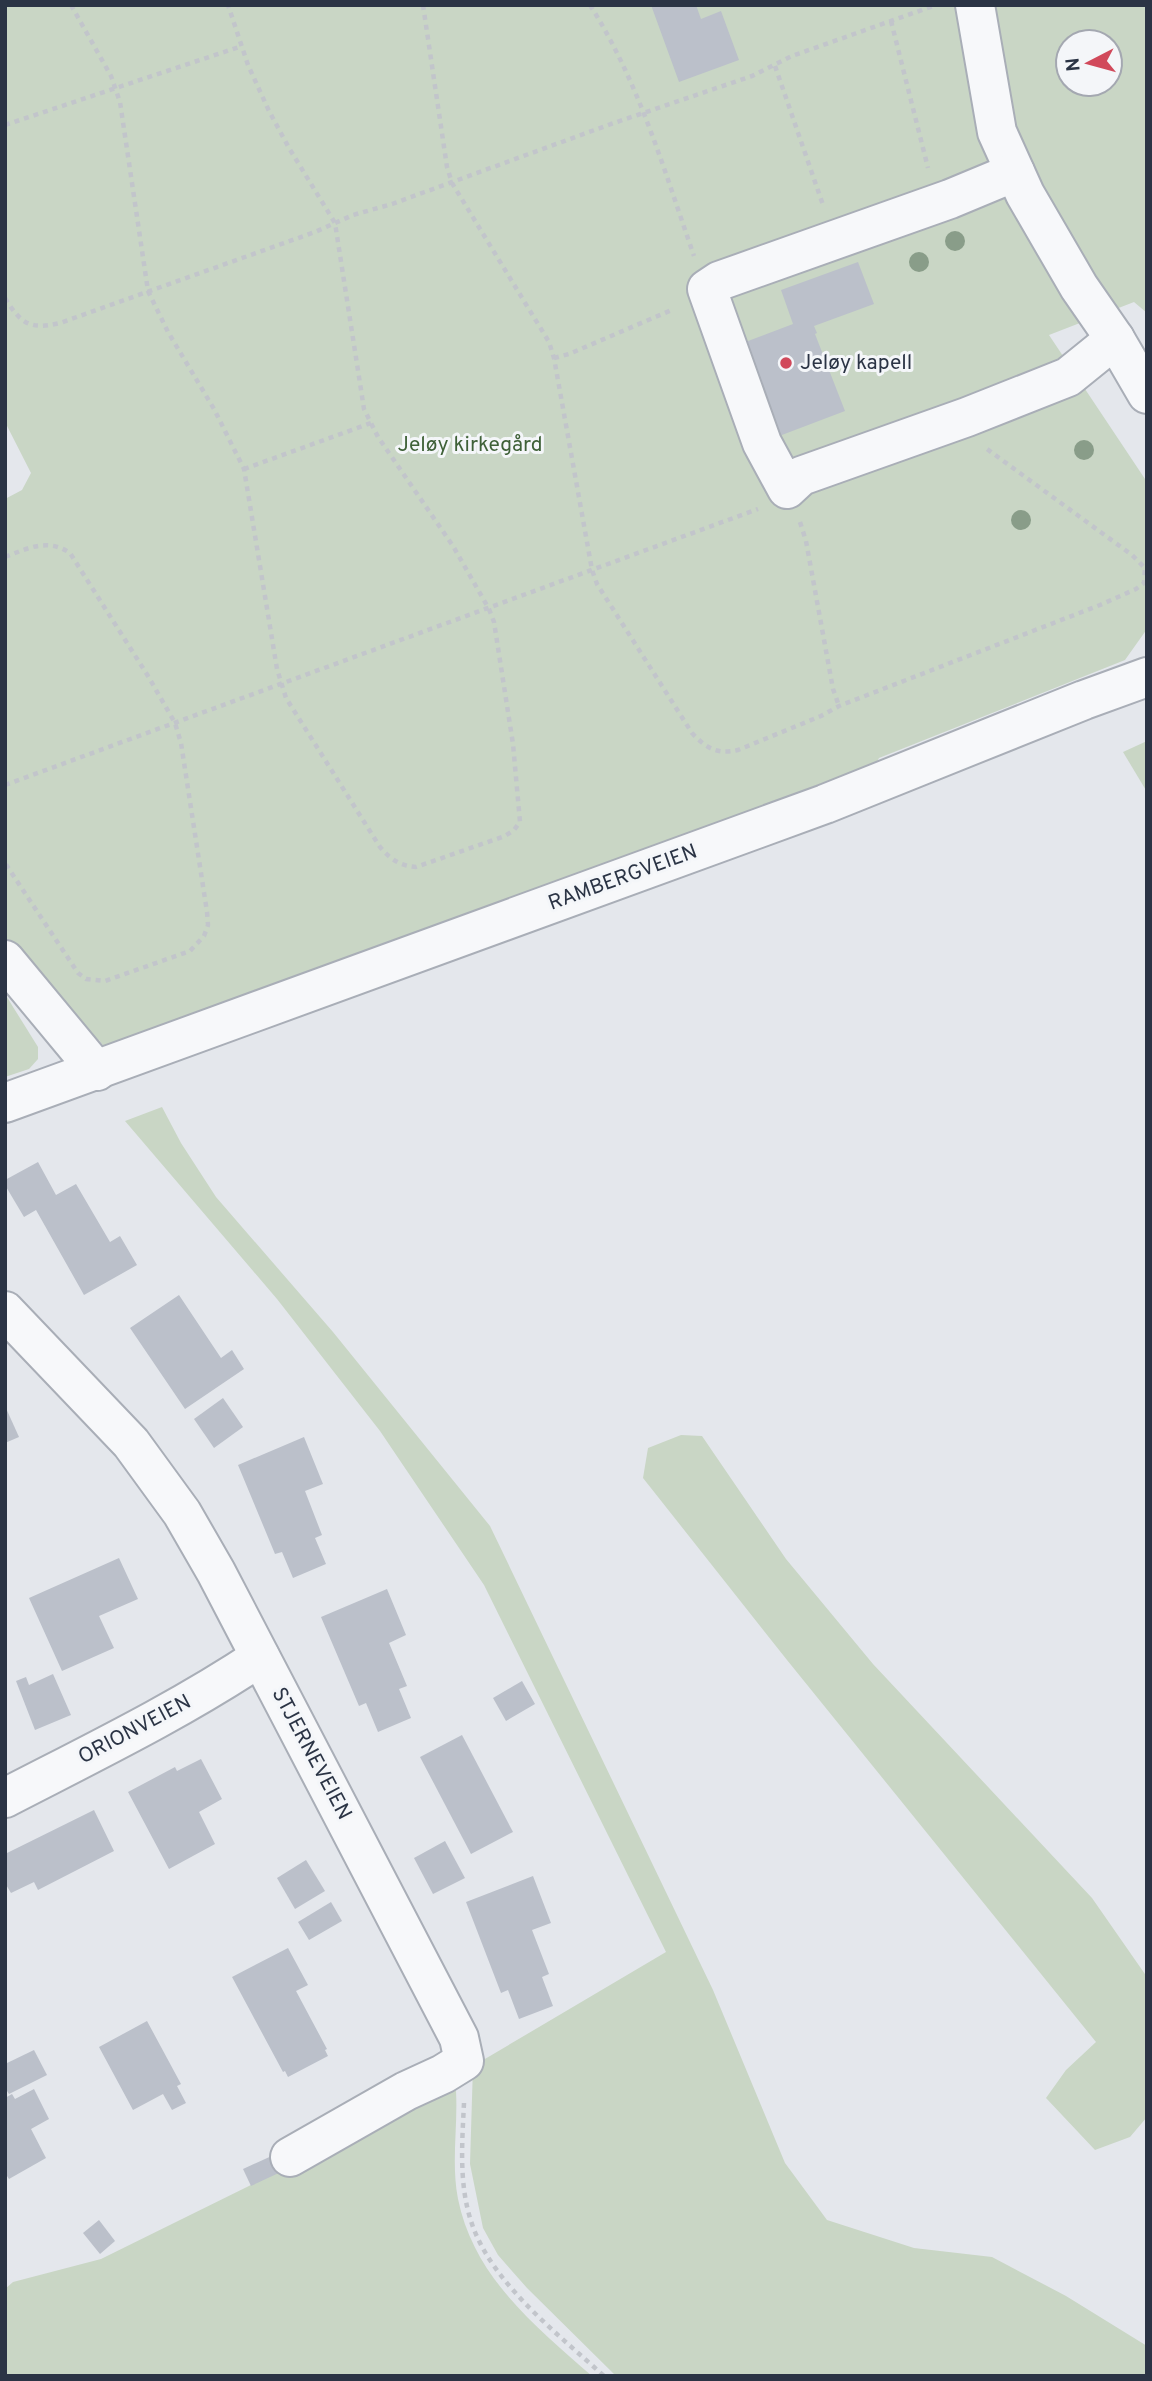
<svg xmlns="http://www.w3.org/2000/svg" width="1152" height="2381" viewBox="0 0 1152 2381" font-family="Overpass,sans-serif">
<style>
.green{fill:#c9d6c5;fill-rule:evenodd}
.building{fill:#bbc0ca}
.lines{fill:none;stroke-linecap:round;stroke-linejoin:round}
.minor-casing{stroke:#a9aeb7;stroke-width:42}
.path{stroke:#c2c5cb;stroke-width:4.5;stroke-dasharray:5 5;stroke-linecap:butt}
.minor{stroke:#f7f8fa;stroke-width:38}
.tree{fill:#899d89}
.poi-dot{fill:#d1495b;stroke:#f4f6f9;stroke-width:2.5}
.labels{text-anchor:middle;dominant-baseline:central;stroke-width:6;stroke-linejoin:round;paint-order:stroke}
.poi-label{font-size:21px;fill:#2b3445;stroke:#f4f6f9;text-anchor:start}
.park-label{font-size:21px;fill:#3f6138;stroke:#f4f6f9}
.street-label{font-size:21px;fill:#2b3445;stroke:#f4f6f9}
</style>
<rect width="100%" height="100%" fill="#e4e7ec"/>
<g class="green">
<path d="M 5,5 L 1147,5 L 1147,313 L 1134,302 L 1049,335 L 1147,482 L 1147,629 L 1125,660 L 879,758 L 877,762 L 619,861 L 104,1047 L 99,1040 L 90,1044 L 5,949 L 5,499 L 22,490 L 31,473 L 5,422 ZM 1068,42 L 1110,42 L 1110,84 L 1068,84 Z"/>
<polygon points="1147,741 1147,792 1123,752"/>
<polygon points="5,994 38,1047 38,1059 29,1069 5,1077"/>
<polygon points="162,1107 181,1143 216,1197 333,1332 490,1526 713,1990 785,2163 827,2220 914,2248 992,2257 1066,2296 1147,2346 1147,2376 616,2376 527,2288 498,2255 483,2228 470,2164 473,2066 666,1952 484,1585 380,1431 277,1299 125,1121"/>
<polygon points="681,1435 702,1436 786,1559 873,1664 1092,1898 1147,1977 1147,2117 1130,2137 1095,2150 1046,2098 1066,2070 1096,2042 787,1660 643,1478 648,1448"/>
<path d="M 451,2086 L 456,2091 C 458,2127 451,2163 458,2199 C 474,2277 534,2325 592,2376 L 5,2376 L 5,2289 L 13,2282 L 101,2259 Z"/>
</g>
<g class="building">
<polygon points="651,5 696,5 701,19 721,11 739,60 679,82"/>
<polygon points="858,262 874,304 814,326 817,333 815,334 845,411 774,438 740,344 793,324 781,290"/>
<polygon points="38,1162 56,1195 76,1184 110,1242 120,1236 137,1265 84,1295 36,1210 24,1217 5,1185 5,1180"/>
<polygon points="179,1295 221,1358 232,1350 244,1369 185,1409 130,1328"/>
<polygon points="223,1398 243,1427 214,1448 194,1419"/>
<polygon points="5,1406 19,1437 5,1443"/>
<polygon points="304,1437 323,1484 305,1491 322,1535 315,1538 326,1564 293,1578 282,1552 275,1554 238,1465"/>
<polygon points="119,1558 138,1599 99,1616 114,1648 62,1671 29,1598"/>
<polygon points="387,1589 406,1635 389,1643 407,1686 399,1689 411,1718 378,1732 366,1703 359,1706 321,1617"/>
<polygon points="53,1674 71,1715 35,1730 16,1681 26,1677 29,1685"/>
<polygon points="522,1681 535,1704 506,1721 493,1698"/>
<polygon points="462,1735 513,1832 471,1854 420,1757"/>
<polygon points="201,1759 222,1799 199,1812 215,1844 169,1869 128,1792 175,1767 177,1771"/>
<polygon points="94,1810 114,1851 38,1890 34,1882 11,1893 5,1883 5,1854"/>
<polygon points="445,1841 465,1878 433,1894 414,1858"/>
<polygon points="306,1860 325,1891 295,1909 277,1878"/>
<polygon points="533,1876 551,1923 532,1930 549,1974 542,1977 553,2006 519,2019 508,1990 501,1993 466,1902"/>
<polygon points="331,1902 342,1921 309,1940 298,1922"/>
<polygon points="288,1948 308,1985 296,1991 327,2049 325,2050 328,2056 288,2077 285,2071 283,2072 232,1977"/>
<polygon points="147,2021 181,2084 177,2086 186,2103 172,2110 163,2094 133,2110 99,2047"/>
<polygon points="34,2050 47,2075 9,2094 5,2088 5,2064"/>
<polygon points="34,2089 49,2119 31,2129 46,2158 9,2179 5,2173 5,2098 12,2094 15,2099"/>
<polygon points="276,2154 283,2171 251,2186 243,2169"/>
<polygon points="99,2220 115,2241 100,2254 83,2233"/>
</g>
<g class="lines">
<g class="minor-casing">
<g id="minor">
<polyline points="975,5 997,132 1025,194 1079,287 1115,339 1147,394"/>
<polyline points="1015,172 950,199 719,281 707,289 762,443 787,489 801,476 967,417 1068,377 1115,339"/>
<polyline points="5,960 97,1071"/>
<polyline points="5,1103 825,804 1084,700 1147,677"/>
<polyline points="5,1311 131,1443 182,1513 216,1572 459,2038 464,2061 443,2074 406,2091 290,2157"/>
<path d="M 5,1798 C 92,1753 179,1711 260,1657"/>
</g>
</g>
<g class="path">
<path d="M 71,5 L 111,76 L 120,102 L 148,291 L 168,332 L 214,409 L 244,469 L 277,669 L 286,698 L 380,847 C 390,859 400,866 416,867 L 505,836 L 514,830 L 520,822 L 513,744 L 494,622 L 489,609 L 453,546 L 378,437 L 364,409 L 335,223 L 289,148 L 269,111 L 248,65 L 228,5"/>
<path d="M 423,5 L 447,167 L 452,183 L 549,342 L 554,358 L 592,570 L 597,584 L 692,733 C 706,748 717,755 738,750 L 821,716 L 839,706 L 1100,605 L 1136,589 L 1144,583 L 1145,568 L 1132,555 L 987,449"/>
<path d="M 590,5 C 639,82 664,170 694,256"/>
<polyline points="891,21 928,168"/>
<polyline points="775,66 823,205"/>
<polyline points="5,125 242,46"/>
<path d="M 5,298 C 21,324 30,330 60,323 L 315,232 L 353,215 L 392,204 L 611,124 L 752,76 L 792,56 L 936,5"/>
<polyline points="554,358 569,354 674,309"/>
<polyline points="244,469 371,423"/>
<polyline points="800,522 806,541 833,689 839,706"/>
<path d="M 5,557 C 28,548 48,538 70,553 L 148,676 L 175,723 L 181,743 L 207,912 L 208,925 L 204,936 L 190,951 L 105,981 L 86,979 L 78,973 L 5,863"/>
<polyline points="5,785 758,509"/>
<path d="M 464,2103 C 462,2146 458,2191 475,2232 C 498,2288 560,2336 604,2376"/>
</g>
<use href="#minor" class="minor"/>
</g>
<g class="tree">
<circle cx="955" cy="241" r="10"/>
<circle cx="919" cy="262" r="10"/>
<circle cx="1084" cy="450" r="10"/>
<circle cx="1021" cy="520" r="10"/>
</g>
<circle class="poi-dot" cx="786" cy="363" r="7"/>
<g class="labels">
<g class="poi-label">
<text x="800" y="363">Jeløy kapell</text>
</g>
<g class="park-label">
<text x="470" y="445">Jeløy kirkegård</text>
</g>
<g class="street-label">
<text transform="translate(623 878) rotate(-20)">RAMBERGVEIEN</text>
<text transform="translate(135 1730) rotate(-28)">ORIONVEIEN</text>
<text transform="translate(311 1754) rotate(62)">STJERNEVEIEN</text>
</g>
</g>
<rect width="1152" height="2381" fill="none" stroke="#2b3445" stroke-width="14"/>
<g transform="translate(1089 63) rotate(264)"><circle r="33" fill="#f4f6f9" stroke="#a4a8b1" stroke-width="2"/>
<path d="M0-5L12 26L0 18L-12 26Z" fill="#d1495b"/>
<text y="-10" font-size="19" font-weight="bold" text-anchor="middle" fill="#2b3445">N</text>
</g>
</svg>
